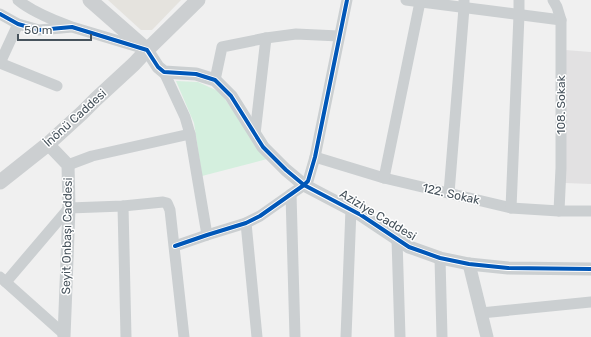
<svg xmlns="http://www.w3.org/2000/svg" width="591" height="337" viewBox="0 0 591 337" font-family="Rubik,sans-serif">
<style>
.commercial{fill:#e5e3de}
.education{fill:#e2e1e2}
.green{fill:#d4efde}
.lines{fill:none;stroke-linecap:round;stroke-linejoin:round}
.minor{stroke:#cbcfd1;stroke-width:11}
.tertiary{stroke:#cbcfd1;stroke-width:13}
.secondary{stroke:#cccfd1;stroke-width:15}
.cycleway-casing{stroke:#fff;stroke-width:6}
.cycleway{stroke:#0057b8;stroke-width:4}
.labels{text-anchor:middle;dominant-baseline:central;stroke-width:3;stroke-linejoin:round;paint-order:stroke}
.street-label{font-size:12px;fill:#47535c;stroke:#fff}
</style>
<rect width="100%" height="100%" fill="#f0f0f0"/>
<polygon class="commercial" points="108,0 181,0 152,30 141,30"/>
<polygon class="education" points="565,50 591,52 591,184 565,183"/>
<polygon class="green" points="176,81 198,82 220,92 267,159 202,176 194,123"/>
<g class="lines">
<g class="minor">
<path d="M 18,0 C 31,11 53,20 69,26"/>
<polyline points="406,0 561,20"/>
<polyline points="553,0 557,7 561,20 561,168 559,211"/>
<polyline points="0,14 18,24 39,30 72,27 142,48"/>
<polyline points="0,63 57,86"/>
<polyline points="0,63 18,24"/>
<polyline points="164,72 185,117 190,134 207,235"/>
<polyline points="215,80 222,47 266,38 296,34 339,36"/>
<polyline points="255,134 266,38"/>
<polyline points="315,157 384,178 511,208 559,211 591,211"/>
<polyline points="68,165 92,156 190,134"/>
<polyline points="384,178 420,2"/>
<polyline points="449,193 464,8 464,0"/>
<polyline points="291,194 295,337"/>
<polyline points="123,206 126,337"/>
<polyline points="511,208 519,15 519,0"/>
<polyline points="246,223 257,337"/>
<polyline points="397,239 400,337"/>
<polyline points="175,246 207,235 246,223 260,216 304,185 308,181 315,157 347,0"/>
<polyline points="440,258 442,337"/>
<polyline points="0,277 64,334"/>
<polyline points="6,282 69,208 123,206 163,202 167,203 170,210 184,337"/>
<polyline points="481,313 591,302"/>
<polyline points="346,337 351,209"/>
</g>
<g class="tertiary">
<polyline points="147,50 158,67 164,72 196,74 215,80 231,96 263,147 286,170 304,185 361,215 409,247 440,258 469,264 508,268 591,269"/>
<polyline points="48,144 68,165 69,208 64,337"/>
<polyline points="469,264 487,337"/>
</g>
<g class="secondary">
<polyline points="90,0 147,50"/>
<polyline points="0,182 48,144 82,113 96,99 134,64 147,50 198,0"/>
</g>
<g class="cycleway-casing">
<g id="cycleway">
<polyline points="0,14 18,24 39,30 72,27 147,50 158,67 164,72 196,74 215,80 231,96 263,147 286,170 304,185 361,215 409,247 440,258 469,264 508,268 591,269"/>
<polyline points="175,246 207,235 246,223 260,216 304,185 308,181 315,157 347,0"/>
</g>
</g>
<use href="#cycleway" class="cycleway"/>
</g>
<g class="labels">
<g class="street-label">
<text transform="translate(561 105) rotate(-90)">108. Sokak</text>
<text transform="translate(75 118) rotate(-42)">İnönü Caddesi</text>
<text transform="translate(451 194) rotate(13)">122. Sokak</text>
<text transform="translate(378 215) rotate(31)">Aziziye Caddesi</text>
<text transform="translate(67 236) rotate(-89)">Seyit Onbaşı Caddesi</text>
</g>
</g>
<path d="M18 34v6h73v-6" fill="none" stroke="#47535c" stroke-width="2"/>
<text x="24" y="34" font-size="12" fill="#47535c" stroke="#ffffff" stroke-width="3" paint-order="stroke">50 m</text>
</svg>
